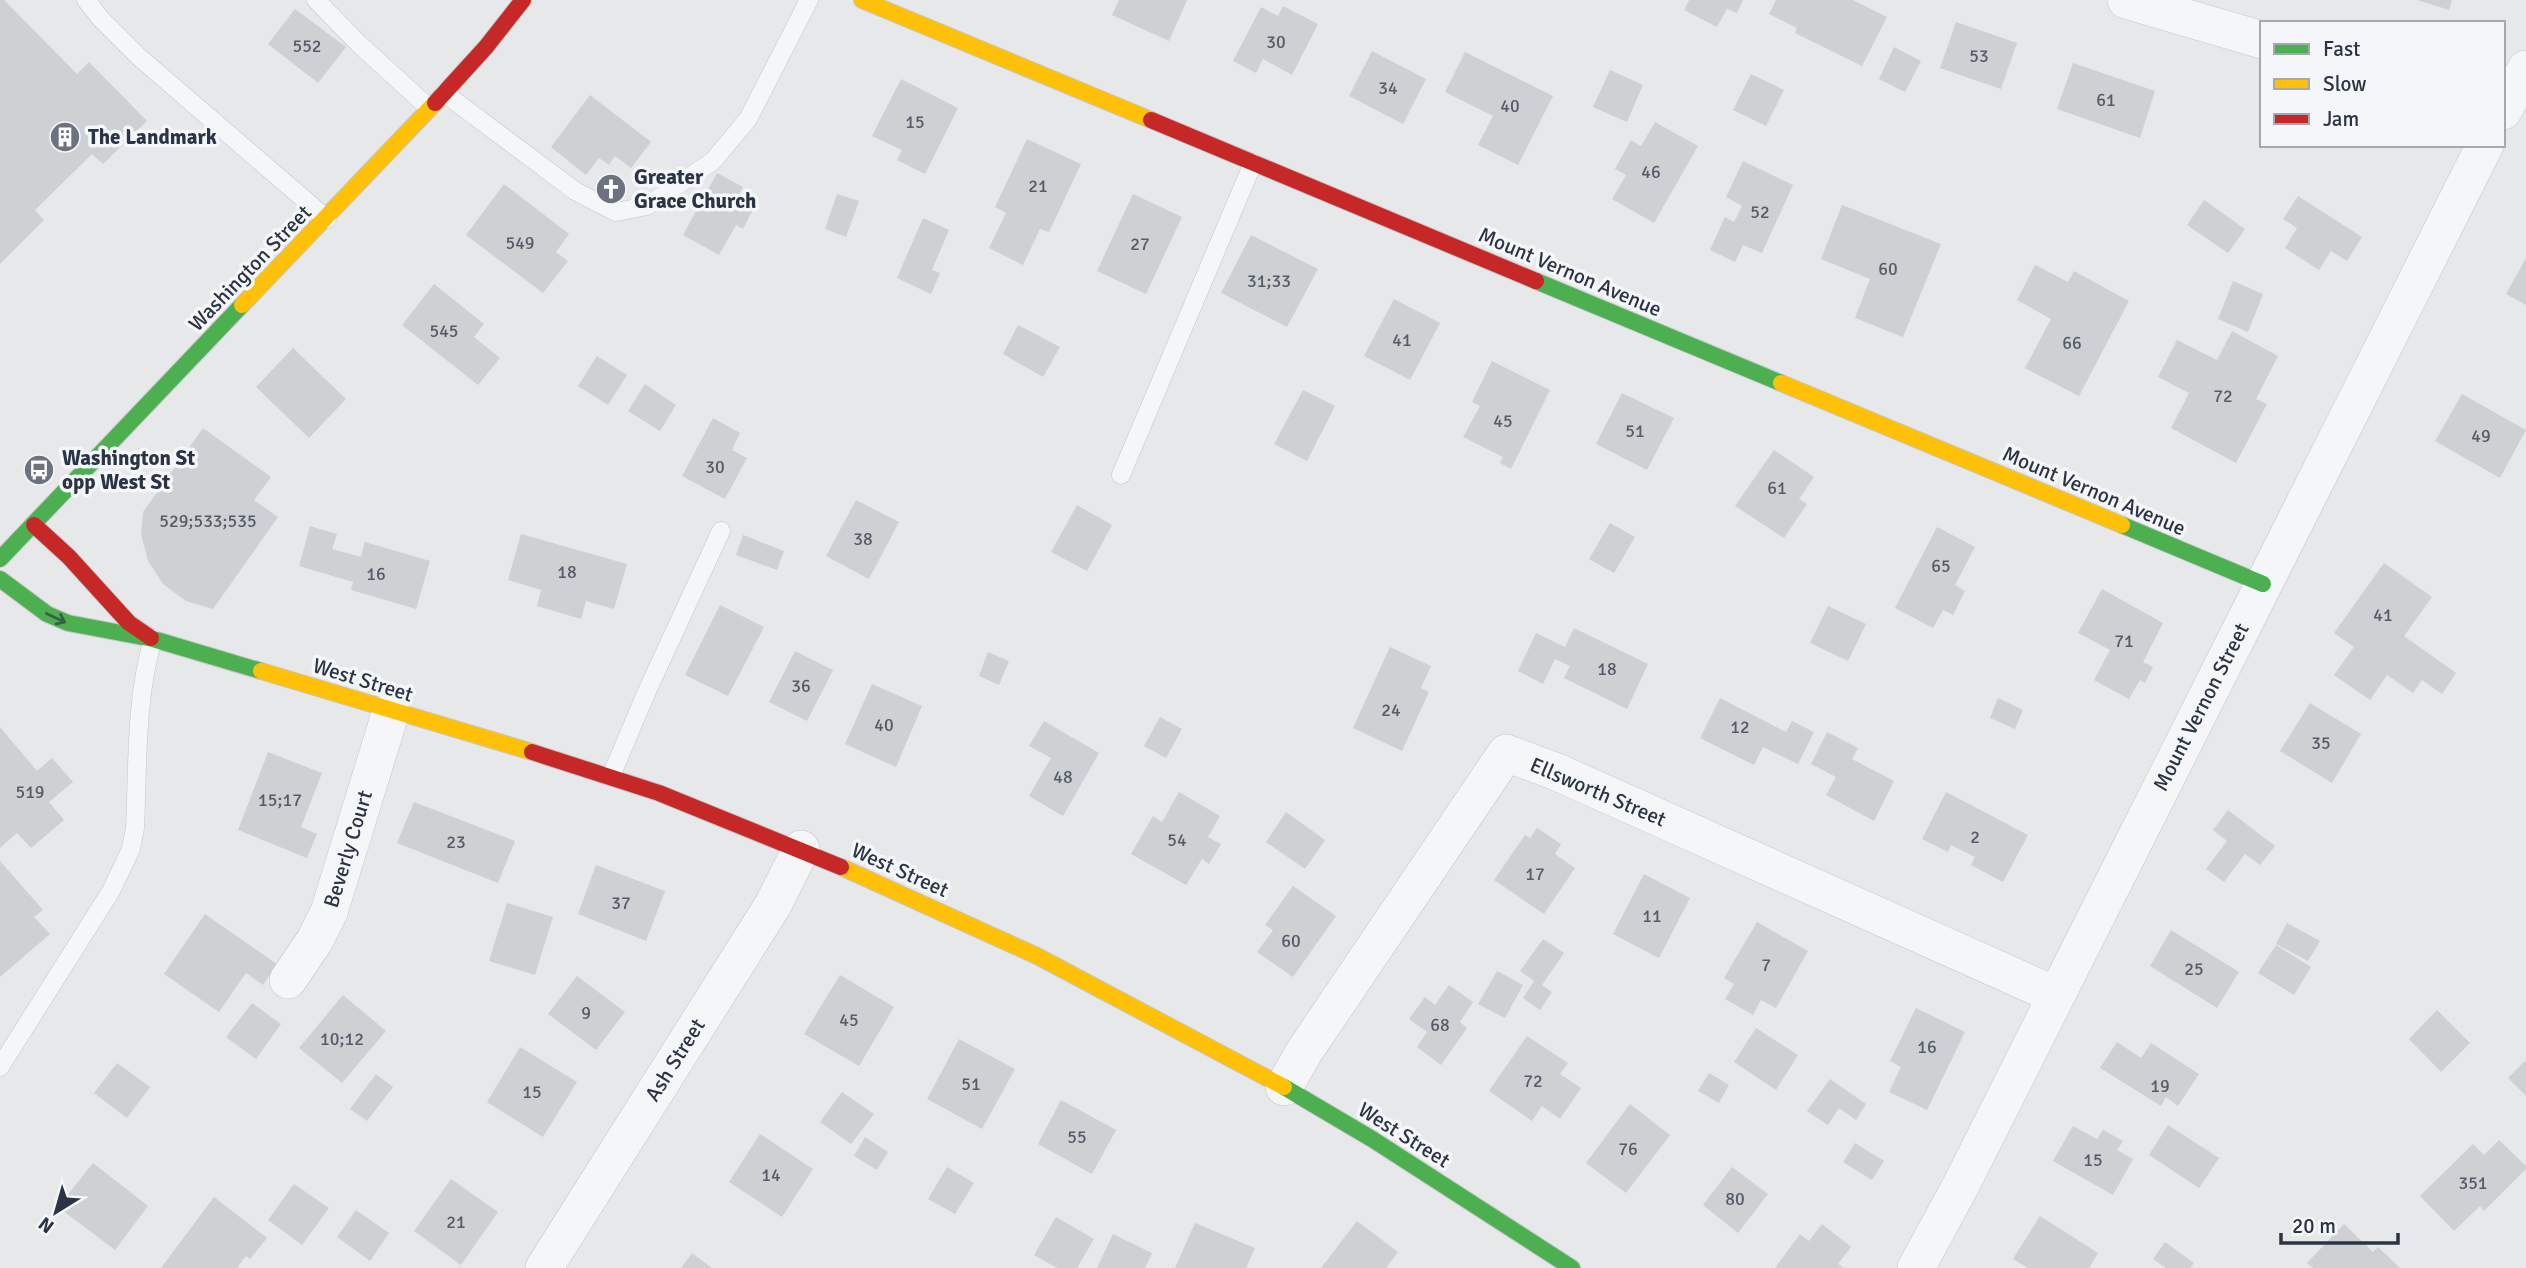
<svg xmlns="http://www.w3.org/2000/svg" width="2526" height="1268" viewBox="0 0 2526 1268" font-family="Signika,sans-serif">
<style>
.building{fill:#ced0d3}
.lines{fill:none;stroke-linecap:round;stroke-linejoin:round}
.lane-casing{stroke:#c4c6c8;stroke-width:19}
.street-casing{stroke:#c4c6c8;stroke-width:38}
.fast-casing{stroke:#c4c6c8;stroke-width:18}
.slow-casing{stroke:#c4c6c8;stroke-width:18}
.jam-casing{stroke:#c4c6c8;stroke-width:18}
.lane{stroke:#f5f6f7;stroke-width:18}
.street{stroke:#f5f6f7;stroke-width:37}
.fast{stroke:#4caf50;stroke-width:16}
.slow{stroke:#ffc107;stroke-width:16}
.jam{stroke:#c62828;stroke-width:16}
.oneway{stroke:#375f49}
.labels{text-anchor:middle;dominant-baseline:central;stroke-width:7;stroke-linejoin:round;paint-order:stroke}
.number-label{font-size:18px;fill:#545c69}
.poi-label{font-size:21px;font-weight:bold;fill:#2b3445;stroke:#f4f6f9;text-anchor:start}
.street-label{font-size:21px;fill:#2b3445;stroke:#f4f6f9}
</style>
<rect width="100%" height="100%" fill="#e6e8ea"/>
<g class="building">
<polygon points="0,0 4,0 77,74 89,62 147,121 103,164 92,154 35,210 44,220 0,264"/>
<polygon points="1119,0 1187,0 1169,41 1112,15"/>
<polygon points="1689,0 1743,0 1737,13 1727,9 1717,27 1684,10"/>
<polygon points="1776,0 1853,0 1887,17 1862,66 1795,33 1797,28 1769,14"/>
<polygon points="2417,0 2452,0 2449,10"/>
<polygon points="1283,6 1318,24 1292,75 1263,59 1256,73 1233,61 1261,7 1278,16"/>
<polygon points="295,9 346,47 318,83 268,44"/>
<polygon points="1956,22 2017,43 2001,89 1940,68"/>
<polygon points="1894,47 1921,61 1905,92 1879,79"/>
<polygon points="1372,51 1426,79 1403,124 1349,96"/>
<polygon points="1465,52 1553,96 1518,165 1478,145 1493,116 1445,92"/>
<polygon points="2073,63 2155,91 2140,138 2057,109"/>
<polygon points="1610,70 1643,85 1627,122 1593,107"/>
<polygon points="1751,74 1784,90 1766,126 1733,110"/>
<polygon points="901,79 958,108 925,174 897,160 902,150 872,136"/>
<polygon points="590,95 651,142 631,168 615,156 609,165 599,158 586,175 551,147"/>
<polygon points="1655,122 1698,146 1654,223 1612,199 1626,175 1615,169 1631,140 1641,146"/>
<polygon points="1027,139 1081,164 1049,232 1040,229 1023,265 989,248 1006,213 995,207"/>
<polygon points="1743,161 1793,185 1762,253 1743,245 1735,262 1710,250 1725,217 1734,222 1742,206 1726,197"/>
<polygon points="717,173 743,187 740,193 757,202 743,229 736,225 719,255 683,235"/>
<polygon points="504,184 569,234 556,252 568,261 543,293 466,235"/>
<polygon points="837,194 859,201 846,237 825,229"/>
<polygon points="1133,194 1182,217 1146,294 1097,271"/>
<polygon points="2298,196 2362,237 2347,261 2331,251 2319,270 2285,248 2297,228 2283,219"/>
<polygon points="2204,200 2245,229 2228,253 2187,225"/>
<polygon points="1842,205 1941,244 1903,337 1855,318 1870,279 1821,259"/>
<polygon points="923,218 949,230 932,270 940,273 931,294 897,278"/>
<polygon points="1251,235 1318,269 1287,327 1221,293"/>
<polygon points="2526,258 2526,305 2506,294"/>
<polygon points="2035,265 2068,282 2074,271 2129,301 2079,396 2025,368 2051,319 2017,300"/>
<polygon points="2233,281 2263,294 2248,332 2218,319"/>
<polygon points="434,284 484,324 474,337 500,358 478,385 402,325"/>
<polygon points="1394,299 1440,323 1410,380 1364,356"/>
<polygon points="1018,325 1060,347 1043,377 1003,354"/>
<polygon points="2232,331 2278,356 2256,399 2267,404 2236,463 2171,428 2189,393 2158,377 2177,340 2217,360"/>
<polygon points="293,348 346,399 309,438 256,387"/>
<polygon points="597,356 627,375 608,405 578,386"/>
<polygon points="1492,361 1550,390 1511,469 1500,463 1503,457 1463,437 1480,406 1472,402"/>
<polygon points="645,384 676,405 660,431 628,411"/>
<polygon points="1303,390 1335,406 1307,461 1274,444"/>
<polygon points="1622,393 1674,418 1647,470 1596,444"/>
<polygon points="2462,394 2526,430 2500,478 2435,441"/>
<polygon points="713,418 740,433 732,450 747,458 725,499 682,476"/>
<polygon points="203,428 271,477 254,500 278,517 213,609 186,601 163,584 148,561 141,534 143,512"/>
<polygon points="1774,450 1814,477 1799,499 1807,504 1784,538 1735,506"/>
<polygon points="856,500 899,522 869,579 826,556"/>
<polygon points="1077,505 1112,525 1087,571 1051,552"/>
<polygon points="1610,523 1635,537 1614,573 1589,559"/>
<polygon points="310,526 337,534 332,549 361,557 365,542 430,561 416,609 351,590 353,582 299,566"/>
<polygon points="1937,527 1975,547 1955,585 1965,591 1953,615 1943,610 1933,628 1895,608"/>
<polygon points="521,534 627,564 614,609 586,601 581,619 537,606 541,590 508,580"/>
<polygon points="743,535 784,551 777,570 736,555"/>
<polygon points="2384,563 2432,597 2404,636 2456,673 2442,694 2422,680 2413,693 2387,675 2370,700 2334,675 2354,647 2334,633"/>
<polygon points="2102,589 2163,623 2143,662 2153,667 2145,683 2140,680 2129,699 2094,680 2110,650 2078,633"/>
<polygon points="720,605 764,627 728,696 685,675"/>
<polygon points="1828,606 1866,624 1848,661 1810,643"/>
<polygon points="1574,628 1648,664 1627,709 1564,678 1570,666 1555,659 1543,684 1518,671 1536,633 1565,647"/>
<polygon points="1390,647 1431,666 1421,688 1429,692 1402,751 1353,728"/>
<polygon points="795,651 833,670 807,721 769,702"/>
<polygon points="988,652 1009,661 999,685 979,676"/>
<polygon points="872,684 922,706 896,767 845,744"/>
<polygon points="1720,698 1786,732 1792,721 1814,732 1798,764 1763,747 1754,765 1700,738"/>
<polygon points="1998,698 2023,710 2015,729 1990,718"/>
<polygon points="2310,703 2361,734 2332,783 2280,751"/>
<polygon points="1160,717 1182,729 1166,758 1144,746"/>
<polygon points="1044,721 1099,753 1063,816 1029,796 1051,758 1029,746"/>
<polygon points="0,727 37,771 52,758 73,782 49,802 64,820 31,848 17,833 0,848"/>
<polygon points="1827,732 1858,748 1852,759 1894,781 1874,821 1826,795 1836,777 1811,764"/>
<polygon points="268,752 322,773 301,827 317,834 307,858 238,830"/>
<polygon points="1179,792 1220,816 1208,837 1221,844 1209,864 1202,859 1186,885 1131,854 1153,816 1162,822"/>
<polygon points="1946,792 2028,835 2003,882 1971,865 1975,857 1951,845 1948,852 1922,839"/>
<polygon points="414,802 515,841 498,883 397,843"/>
<polygon points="2228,810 2275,846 2260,865 2245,854 2224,882 2206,869 2227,841 2213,830"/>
<polygon points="1286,812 1325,840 1305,869 1266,842"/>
<polygon points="1537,828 1561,844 1555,854 1575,868 1544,914 1494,880 1525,835 1530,838"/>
<polygon points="0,861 43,910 34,917 50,934 0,977"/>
<polygon points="596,865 665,891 646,941 578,914"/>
<polygon points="1644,874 1690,898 1659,958 1613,934"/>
<polygon points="1293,886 1336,916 1293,977 1257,952 1273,930 1265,925"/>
<polygon points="507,903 553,917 535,975 489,961"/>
<polygon points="205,914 277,964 263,985 246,973 219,1012 164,974"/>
<polygon points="1757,922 1808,951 1776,1008 1761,1000 1753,1015 1725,999 1734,984 1724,978"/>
<polygon points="2287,923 2320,941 2308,961 2276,944"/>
<polygon points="2171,930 2239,972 2217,1008 2150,966"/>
<polygon points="1543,939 1564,953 1542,985 1552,992 1540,1010 1523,998 1534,981 1520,971"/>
<polygon points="2276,945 2311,967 2294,995 2258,973"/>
<polygon points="1497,971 1523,985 1505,1018 1478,1004"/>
<polygon points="840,975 894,1007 859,1066 804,1034"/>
<polygon points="577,976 625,1012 596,1050 548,1014"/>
<polygon points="1449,985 1473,1002 1460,1022 1467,1028 1441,1065 1417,1047 1427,1032 1409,1019 1425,997 1435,1005"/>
<polygon points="343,995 386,1031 342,1083 299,1048"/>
<polygon points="252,1003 281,1024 256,1059 226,1037"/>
<polygon points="1916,1008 1965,1032 1927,1110 1889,1092 1901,1067 1890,1061"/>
<polygon points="2437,1010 2470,1043 2441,1072 2409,1039"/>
<polygon points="1756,1028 1798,1055 1776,1090 1734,1062"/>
<polygon points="1527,1036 1568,1063 1560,1074 1581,1088 1560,1119 1542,1106 1532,1121 1489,1091"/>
<polygon points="959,1039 1015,1069 982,1129 927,1099"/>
<polygon points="2117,1042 2141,1058 2151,1043 2199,1074 2178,1106 2166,1097 2161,1106 2100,1068"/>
<polygon points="520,1047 577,1082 543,1137 487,1102"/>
<polygon points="2526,1060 2526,1096 2508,1078"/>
<polygon points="117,1063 150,1087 127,1118 94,1093"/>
<polygon points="1709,1073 1729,1085 1719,1103 1698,1091"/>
<polygon points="376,1074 393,1087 367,1121 350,1109"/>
<polygon points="1830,1079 1866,1104 1856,1120 1839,1108 1828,1125 1807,1111"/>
<polygon points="842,1092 874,1114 851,1144 820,1122"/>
<polygon points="1061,1100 1116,1130 1092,1174 1038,1144"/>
<polygon points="1630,1104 1670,1135 1626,1193 1586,1163"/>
<polygon points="2168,1125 2219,1158 2199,1188 2149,1155"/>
<polygon points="2073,1126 2097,1139 2103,1130 2123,1141 2117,1150 2133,1159 2113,1195 2053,1161"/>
<polygon points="760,1134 813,1169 782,1217 729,1182"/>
<polygon points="865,1137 888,1152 877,1170 854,1156"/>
<polygon points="2499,1140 2526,1166 2526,1169 2484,1211 2480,1206 2454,1231 2420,1196 2473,1144 2484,1155"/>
<polygon points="1855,1143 1884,1161 1872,1180 1843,1162"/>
<polygon points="93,1163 148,1206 115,1250 58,1207"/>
<polygon points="947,1167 974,1183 955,1214 928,1199"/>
<polygon points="1732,1167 1768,1194 1738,1233 1703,1205"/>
<polygon points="451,1179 498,1212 461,1265 414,1231"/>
<polygon points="294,1184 329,1208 302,1245 268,1220"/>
<polygon points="214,1197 267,1238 250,1259 246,1256 237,1268 161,1268"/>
<polygon points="356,1210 389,1233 370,1261 337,1237"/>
<polygon points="2040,1216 2098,1253 2089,1268 2028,1268 2013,1259"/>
<polygon points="1056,1217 1094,1239 1077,1268 1057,1268 1034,1255"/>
<polygon points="1357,1221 1398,1252 1386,1268 1321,1268"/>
<polygon points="1195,1223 1255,1248 1246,1268 1175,1268"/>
<polygon points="1822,1224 1851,1247 1838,1264 1844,1268 1775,1268 1800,1234 1809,1241"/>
<polygon points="2344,1224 2373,1252 2378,1247 2400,1268 2313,1268 2307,1263"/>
<polygon points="1113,1234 1152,1253 1145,1268 1097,1268"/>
<polygon points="2165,1242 2194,1263 2190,1268 2166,1268 2153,1259"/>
<polygon points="692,1253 712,1268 681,1268"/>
</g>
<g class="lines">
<g class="lane-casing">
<g id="lane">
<polyline points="86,0 101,19 139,57 327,219"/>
<polyline points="316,0 359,44 429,108"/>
<polyline points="444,93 575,191 616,212 647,206 713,161 748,119 809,0"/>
<polyline points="1121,475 1253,163"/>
<polyline points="611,776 648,689 721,531"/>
<path d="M 0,1067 L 111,891 L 131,849 L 135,828 C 138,766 135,700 153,639"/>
</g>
</g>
<g class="street-casing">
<g id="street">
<polyline points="2126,0 2262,40"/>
<polyline points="2503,111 2526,69"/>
<polyline points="288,980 315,940 329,912 391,711"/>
<polyline points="1284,1087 1304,1052 1506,753 1557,772 2055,995"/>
<polyline points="544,1268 773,905 801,849"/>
<polyline points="1916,1268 1960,1187 2485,145"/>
</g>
</g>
<g class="fast-casing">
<g id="fast">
<polyline points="1536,281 1781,383"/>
<polyline points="2122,525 2263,584"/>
<polyline points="0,559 242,305"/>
<polyline points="0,579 47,614 68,623 153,639 261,671"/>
<polyline points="1284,1087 1372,1139 1572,1268"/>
</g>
</g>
<g class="slow-casing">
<g id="slow">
<polyline points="862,0 1151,120"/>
<polyline points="242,305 435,103"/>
<polyline points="1781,383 2122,525"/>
<polyline points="261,671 532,752"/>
<polyline points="841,867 1037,956 1284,1087"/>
</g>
</g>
<g class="jam-casing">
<g id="jam">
<polyline points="435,103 486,47 523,0"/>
<polyline points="1151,120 1536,281"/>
<polyline points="34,525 69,557 129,623 151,638"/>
<polyline points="532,752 659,793 841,867"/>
</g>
</g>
<use href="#lane" class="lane"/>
<use href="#street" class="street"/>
<use href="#fast" class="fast"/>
<use href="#slow" class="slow"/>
<use href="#jam" class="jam"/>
</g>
<defs><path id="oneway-shaft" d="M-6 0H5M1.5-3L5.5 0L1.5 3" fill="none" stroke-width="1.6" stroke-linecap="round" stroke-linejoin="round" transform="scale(1.75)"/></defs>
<use class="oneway" href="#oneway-shaft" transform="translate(56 618) rotate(25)"/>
<defs>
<g id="building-disc" transform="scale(1.575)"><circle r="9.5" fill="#6c737f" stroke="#f4f6f9"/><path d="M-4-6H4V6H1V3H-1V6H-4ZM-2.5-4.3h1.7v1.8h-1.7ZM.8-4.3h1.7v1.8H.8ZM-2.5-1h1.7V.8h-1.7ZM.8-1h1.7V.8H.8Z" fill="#fff"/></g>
<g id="church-disc" transform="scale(1.575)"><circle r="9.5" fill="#6c737f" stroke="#f4f6f9"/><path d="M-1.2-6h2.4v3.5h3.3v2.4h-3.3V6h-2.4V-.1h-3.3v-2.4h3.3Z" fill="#fff"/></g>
<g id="bus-disc" transform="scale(1.575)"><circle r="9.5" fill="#6c737f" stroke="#f4f6f9"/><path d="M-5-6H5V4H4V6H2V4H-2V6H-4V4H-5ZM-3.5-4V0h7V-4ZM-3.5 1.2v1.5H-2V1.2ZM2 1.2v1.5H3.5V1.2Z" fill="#fff"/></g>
</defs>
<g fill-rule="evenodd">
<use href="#building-disc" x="65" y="137"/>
<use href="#church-disc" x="611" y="189"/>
<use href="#bus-disc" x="39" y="470"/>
</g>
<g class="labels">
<g class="number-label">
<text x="1276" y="42">30</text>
<text x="307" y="46">552</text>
<text x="1979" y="56">53</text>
<text x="1388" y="88">34</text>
<text x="2106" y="100">61</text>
<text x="1510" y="106">40</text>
<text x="915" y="122">15</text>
<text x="1651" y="172">46</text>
<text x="1038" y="186">21</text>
<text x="1760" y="212">52</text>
<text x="520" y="243">549</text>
<text x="1140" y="244">27</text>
<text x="1888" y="269">60</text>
<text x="1269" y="281">31;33</text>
<text x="444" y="331">545</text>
<text x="1402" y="340">41</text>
<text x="2072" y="343">66</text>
<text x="2223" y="396">72</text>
<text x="1503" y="421">45</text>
<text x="1635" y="431">51</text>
<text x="2481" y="436">49</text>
<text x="715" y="467">30</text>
<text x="1777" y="488">61</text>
<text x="208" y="521">529;533;535</text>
<text x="863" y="539">38</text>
<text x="1941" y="566">65</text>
<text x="567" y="572">18</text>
<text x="376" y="574">16</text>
<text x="2383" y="615">41</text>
<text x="2124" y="641">71</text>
<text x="1607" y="669">18</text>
<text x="801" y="686">36</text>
<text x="1391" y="710">24</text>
<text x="884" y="725">40</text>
<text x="1740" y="727">12</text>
<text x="2321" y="743">35</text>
<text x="1063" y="777">48</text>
<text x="30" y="792">519</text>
<text x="280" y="800">15;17</text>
<text x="1975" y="837">2</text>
<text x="1177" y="840">54</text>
<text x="456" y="842">23</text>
<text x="1535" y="874">17</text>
<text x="621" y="903">37</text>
<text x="1652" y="916">11</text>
<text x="1291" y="941">60</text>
<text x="1766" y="965">7</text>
<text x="2194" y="969">25</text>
<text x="586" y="1013">9</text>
<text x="849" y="1020">45</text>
<text x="1440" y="1025">68</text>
<text x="342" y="1039">10;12</text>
<text x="1927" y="1047">16</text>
<text x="1533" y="1081">72</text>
<text x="971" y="1084">51</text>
<text x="2160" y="1086">19</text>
<text x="532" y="1092">15</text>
<text x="1077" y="1137">55</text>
<text x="1628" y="1149">76</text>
<text x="2093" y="1160">15</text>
<text x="771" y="1175">14</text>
<text x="2473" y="1183">351</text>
<text x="1735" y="1199">80</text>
<text x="456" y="1222">21</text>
</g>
<g class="poi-label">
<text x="88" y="137">The Landmark</text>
<text x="634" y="177">Greater<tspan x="634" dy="24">Grace Church</tspan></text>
<text x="62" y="458">Washington St<tspan x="62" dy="24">opp West St</tspan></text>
</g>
<g class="street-label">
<text transform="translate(250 268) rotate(-46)">Washington Street</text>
<text transform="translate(1570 272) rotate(23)">Mount Vernon Avenue</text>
<text transform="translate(2094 491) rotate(23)">Mount Vernon Avenue</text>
<text transform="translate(363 680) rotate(17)">West Street</text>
<text transform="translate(2201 707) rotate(-63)">Mount Vernon Street</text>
<text transform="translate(1598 792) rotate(23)">Ellsworth Street</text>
<text transform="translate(348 849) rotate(-73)">Beverly Court</text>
<text transform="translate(900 870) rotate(24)">West Street</text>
<text transform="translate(675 1060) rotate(-58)">Ash Street</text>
<text transform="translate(1404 1135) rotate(32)">West Street</text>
</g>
</g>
<rect x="2260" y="21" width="245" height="126" fill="#f4f6f9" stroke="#a4a8b1" stroke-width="2"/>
<rect x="2274" y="44" width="35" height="10" fill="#4caf50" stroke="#a4a8b1" stroke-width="2"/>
<text x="2323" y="56" font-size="21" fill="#2b3445">Fast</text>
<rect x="2274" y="79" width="35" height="10" fill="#ffc107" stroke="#a4a8b1" stroke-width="2"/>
<text x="2323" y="91" font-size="21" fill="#2b3445">Slow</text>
<rect x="2274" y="114" width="35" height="10" fill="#c62828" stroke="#a4a8b1" stroke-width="2"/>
<text x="2323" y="126" font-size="21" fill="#2b3445">Jam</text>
<g transform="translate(56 1212) rotate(217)" stroke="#f4f6f9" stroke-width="5" paint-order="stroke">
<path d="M0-5L12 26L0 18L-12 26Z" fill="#2b3445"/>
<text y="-10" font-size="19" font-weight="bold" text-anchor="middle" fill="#2b3445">N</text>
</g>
<path d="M2281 1233v10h117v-10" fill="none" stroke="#2b3445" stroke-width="3.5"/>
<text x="2292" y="1233" font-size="21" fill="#2b3445" stroke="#f4f6f9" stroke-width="5" paint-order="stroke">20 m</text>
</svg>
